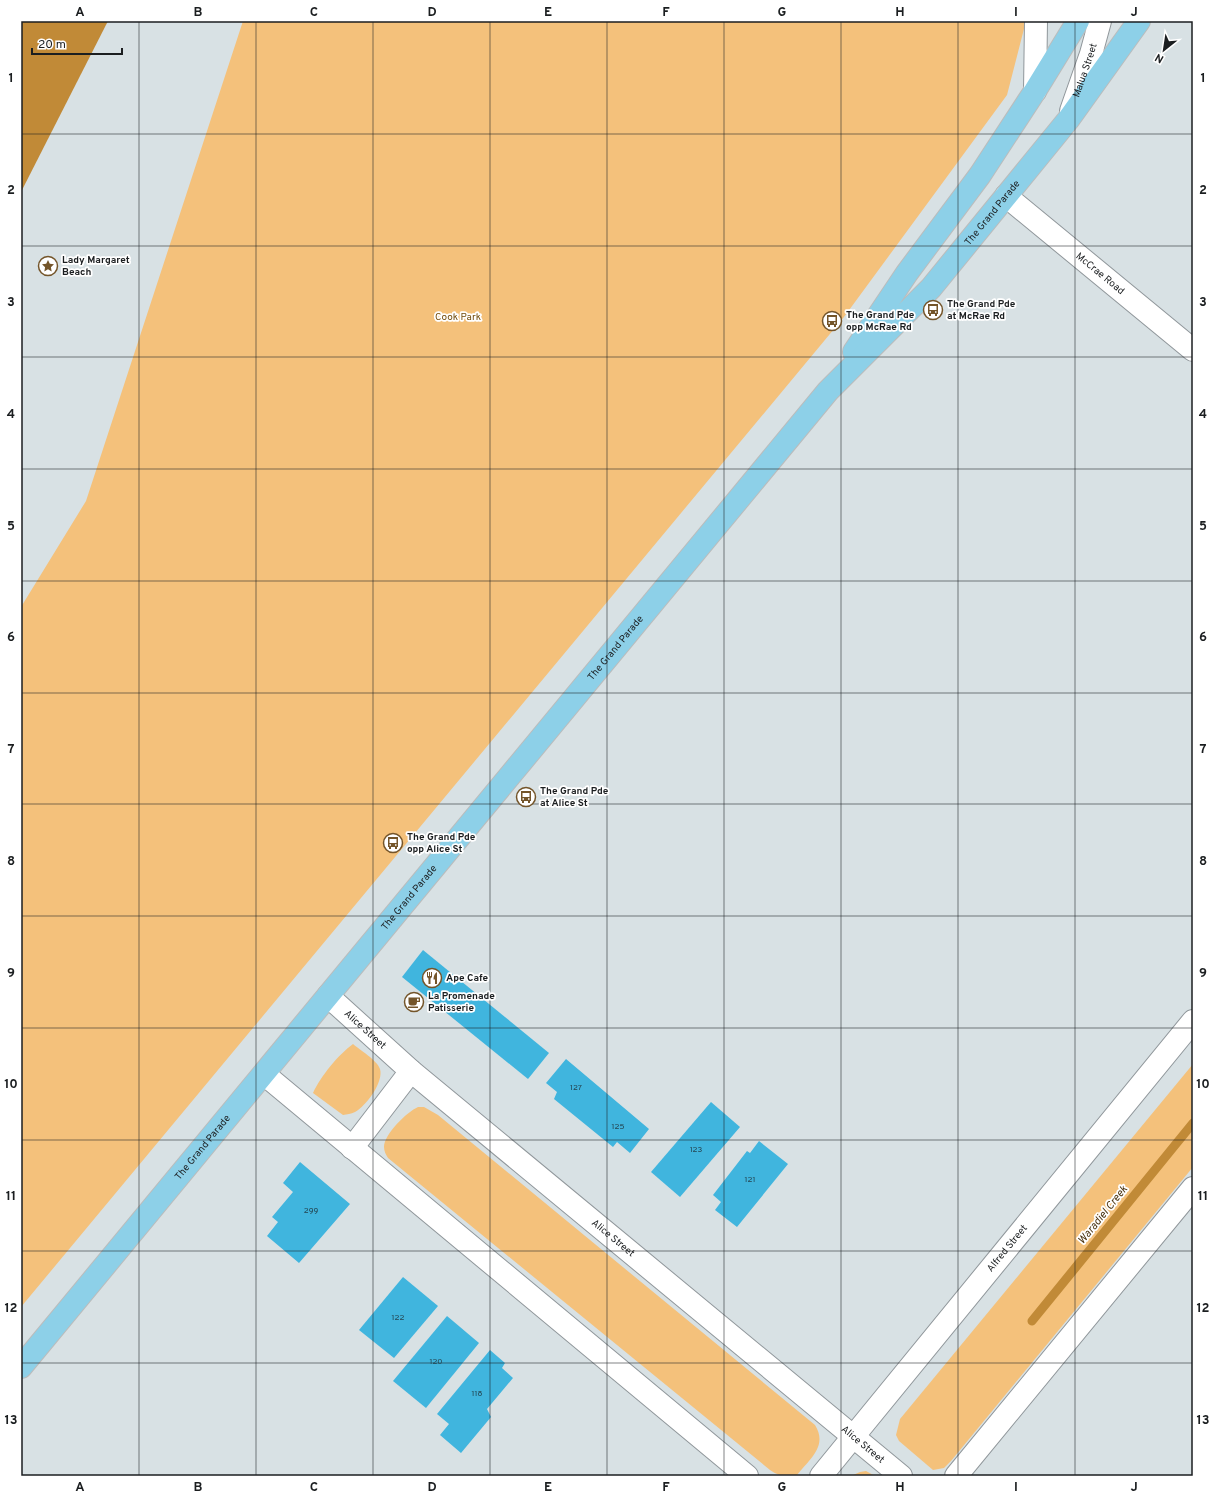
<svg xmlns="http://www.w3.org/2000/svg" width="1214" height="1497" viewBox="0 0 1214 1497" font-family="Overpass,sans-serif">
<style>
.green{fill:#f4c17b}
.water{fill:#c18a37}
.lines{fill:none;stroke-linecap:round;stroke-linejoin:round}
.stream{stroke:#c18a37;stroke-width:9}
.building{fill:#40b5de}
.minor-casing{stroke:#90979b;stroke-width:24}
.tertiary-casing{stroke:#90979b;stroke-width:24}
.primary-casing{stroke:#bbbcbc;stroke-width:24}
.minor{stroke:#fff;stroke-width:22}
.tertiary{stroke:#fff;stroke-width:22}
.primary{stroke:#8dd0e8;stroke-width:22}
.grid{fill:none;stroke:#1b1e20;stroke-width:1;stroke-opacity:0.55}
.labels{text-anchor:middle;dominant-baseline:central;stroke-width:3.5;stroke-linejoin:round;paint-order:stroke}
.number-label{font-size:8px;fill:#244450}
.street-label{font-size:10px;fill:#1b1e20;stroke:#fff}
.poi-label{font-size:10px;font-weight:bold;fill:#1b1e20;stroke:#fff;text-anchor:start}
.park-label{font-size:10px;fill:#724c0d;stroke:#fff}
.water-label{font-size:11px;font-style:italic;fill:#48310e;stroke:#fff}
.neatline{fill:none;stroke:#1b1e20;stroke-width:1.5}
.grid-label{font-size:13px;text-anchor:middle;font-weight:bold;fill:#1b1e20}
</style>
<rect width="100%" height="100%" fill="#d8e1e4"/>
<g class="green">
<polygon points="243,21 1026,21 1007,95 844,317 21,1307 21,607 86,501"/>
<path d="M 353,1044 C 360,1050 377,1060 380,1069 C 384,1082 366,1106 355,1112 C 351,1114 347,1114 343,1115 L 313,1093 C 321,1076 338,1055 353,1044 Z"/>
<polygon points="1193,1064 1193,1167 951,1461 944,1468 933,1470 899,1441 896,1435 900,1419"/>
<path d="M 418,1107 L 424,1107 L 438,1115 L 815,1425 C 828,1446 810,1459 797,1475 C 788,1478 778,1476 770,1470 L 388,1158 C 386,1155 384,1151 384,1147 C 384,1134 407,1112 418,1107 Z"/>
<polygon points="866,1471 875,1476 851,1476 860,1472"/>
</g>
<polygon class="water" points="21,21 108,21 21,192"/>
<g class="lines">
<polyline class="stream" points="1032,1321 1193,1123"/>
</g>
<g class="building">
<polygon points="423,950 549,1053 528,1079 402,977"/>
<polygon points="566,1059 649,1129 630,1153 617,1142 613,1147 554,1099 557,1092 546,1083"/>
<polygon points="711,1102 740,1127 680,1197 651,1172"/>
<polygon points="759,1141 788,1164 737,1227 715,1210 721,1202 713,1195 747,1151 750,1153"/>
<polygon points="300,1162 350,1204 299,1263 267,1236 278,1222 272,1217 293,1192 283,1183"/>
<polygon points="403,1277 438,1306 394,1358 359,1330"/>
<polygon points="447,1316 479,1343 426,1408 393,1381"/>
<polygon points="490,1350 505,1363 502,1368 513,1378 487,1409 491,1417 461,1453 440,1435 449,1424 437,1414"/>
</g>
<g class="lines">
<g class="minor-casing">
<g id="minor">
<path id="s1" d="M 1006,196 L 1193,350"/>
<path id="s2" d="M 328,996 L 411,1071 L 901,1476"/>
<polyline points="264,1074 747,1476"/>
<polyline points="352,1148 411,1071"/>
<path id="s3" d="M 821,1476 L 1193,1021"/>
<polyline points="956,1476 1193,1188"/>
</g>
</g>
<g class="tertiary-casing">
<g id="tertiary">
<polyline points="1035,91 1036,21"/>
<path id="s4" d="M 1071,111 L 1091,54 L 1100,21"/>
</g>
</g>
<g class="primary-casing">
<g id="primary">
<polyline points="854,352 907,273 980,175 1035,91 1078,21"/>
<path id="s5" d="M 21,1367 L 828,391 L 931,288 L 1068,120 L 1139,21"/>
</g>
</g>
<use href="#minor" class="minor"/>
<use href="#tertiary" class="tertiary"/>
<use href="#primary" class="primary"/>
</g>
<path class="grid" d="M 139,21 L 139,1476M 256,21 L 256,1476M 373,21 L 373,1476M 490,21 L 490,1476M 607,21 L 607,1476M 724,21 L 724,1476M 841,21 L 841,1476M 958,21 L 958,1476M 1075,21 L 1075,1476M 21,134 L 1193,134M 21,246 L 1193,246M 21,357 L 1193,357M 21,469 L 1193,469M 21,581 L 1193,581M 21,693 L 1193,693M 21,804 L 1193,804M 21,916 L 1193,916M 21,1028 L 1193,1028M 21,1140 L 1193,1140M 21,1251 L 1193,1251M 21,1363 L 1193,1363"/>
<defs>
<g id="sight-ring" transform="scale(1)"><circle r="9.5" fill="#fff" stroke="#74552a" stroke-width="1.5"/><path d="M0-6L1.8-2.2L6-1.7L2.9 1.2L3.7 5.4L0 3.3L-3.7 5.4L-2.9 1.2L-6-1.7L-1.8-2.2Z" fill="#74552a"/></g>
<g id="bus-ring" transform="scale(1)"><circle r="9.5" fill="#fff" stroke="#74552a" stroke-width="1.5"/><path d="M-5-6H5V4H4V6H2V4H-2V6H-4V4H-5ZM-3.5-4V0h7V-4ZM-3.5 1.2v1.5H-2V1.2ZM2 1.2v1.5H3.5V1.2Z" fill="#74552a"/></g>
<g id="restaurant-ring" transform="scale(1)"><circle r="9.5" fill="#fff" stroke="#74552a" stroke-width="1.5"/><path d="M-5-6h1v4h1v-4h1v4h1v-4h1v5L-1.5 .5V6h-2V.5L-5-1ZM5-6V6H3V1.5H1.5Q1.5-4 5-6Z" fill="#74552a"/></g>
<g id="cafe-ring" transform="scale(1)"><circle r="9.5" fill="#fff" stroke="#74552a" stroke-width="1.5"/><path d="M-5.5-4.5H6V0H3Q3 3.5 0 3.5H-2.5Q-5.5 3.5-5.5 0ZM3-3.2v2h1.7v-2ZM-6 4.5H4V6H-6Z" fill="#74552a"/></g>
</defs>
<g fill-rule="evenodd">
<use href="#sight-ring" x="48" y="266"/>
<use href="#bus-ring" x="933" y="310"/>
<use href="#bus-ring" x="832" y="321"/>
<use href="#bus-ring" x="526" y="797"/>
<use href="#bus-ring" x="393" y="843"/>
<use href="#restaurant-ring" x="432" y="978"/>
<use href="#cafe-ring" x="414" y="1002"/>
</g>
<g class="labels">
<g class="number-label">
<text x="576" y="1088">127</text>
<text x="618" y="1127">125</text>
<text x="696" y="1150">123</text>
<text x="750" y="1180">121</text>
<text x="311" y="1211">299</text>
<text x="398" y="1318">122</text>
<text x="436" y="1362">120</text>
<text x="477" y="1394">118</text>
</g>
<g class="street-label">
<text stroke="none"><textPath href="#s4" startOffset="43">Malua Street</textPath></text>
<text stroke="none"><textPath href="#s5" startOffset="1509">The Grand Parade</textPath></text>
<text stroke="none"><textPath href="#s1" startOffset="122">McCrae Road</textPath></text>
<text stroke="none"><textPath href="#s5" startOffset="933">The Grand Parade</textPath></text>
<text stroke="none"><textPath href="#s5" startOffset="609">The Grand Parade</textPath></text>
<text stroke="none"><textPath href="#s2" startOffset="50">Alice Street</textPath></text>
<text stroke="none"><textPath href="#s5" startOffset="285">The Grand Parade</textPath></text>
<text stroke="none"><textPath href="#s2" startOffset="374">Alice Street</textPath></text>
<text stroke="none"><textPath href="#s3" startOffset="294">Alfred Street</textPath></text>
<text stroke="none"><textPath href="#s2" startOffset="698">Alice Street</textPath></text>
</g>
<g class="poi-label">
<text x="62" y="260">Lady Margaret<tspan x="62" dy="12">Beach</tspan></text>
<text x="947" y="304">The Grand Pde<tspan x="947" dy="12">at McRae Rd</tspan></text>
<text x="846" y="315">The Grand Pde<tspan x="846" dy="12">opp McRae Rd</tspan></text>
<text x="540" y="791">The Grand Pde<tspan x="540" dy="12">at Alice St</tspan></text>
<text x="407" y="837">The Grand Pde<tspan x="407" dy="12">opp Alice St</tspan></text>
<text x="446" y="978">Ape Cafe</text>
<text x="428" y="996">La Promenade<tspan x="428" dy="12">Patisserie</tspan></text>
</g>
<g class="park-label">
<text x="458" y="317">Cook Park</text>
</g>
<g class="water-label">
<text transform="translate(1103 1215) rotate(-51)">Waradiel Creek</text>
</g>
</g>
<rect width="1214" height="1497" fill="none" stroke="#ffffff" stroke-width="44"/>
<g transform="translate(1164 50) rotate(210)" stroke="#ffffff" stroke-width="3" paint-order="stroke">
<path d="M0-3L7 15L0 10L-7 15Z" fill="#1b1e20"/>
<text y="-6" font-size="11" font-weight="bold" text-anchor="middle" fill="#1b1e20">N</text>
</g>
<path d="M32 48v6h90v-6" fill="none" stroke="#1b1e20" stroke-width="2"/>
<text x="38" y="48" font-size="12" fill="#1b1e20" stroke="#ffffff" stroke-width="3" paint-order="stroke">20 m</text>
<rect x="22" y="22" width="1170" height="1453" class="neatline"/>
<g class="grid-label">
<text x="80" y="16">A</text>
<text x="198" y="16">B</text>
<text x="314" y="16">C</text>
<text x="432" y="16">D</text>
<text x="548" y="16">E</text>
<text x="666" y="16">F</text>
<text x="782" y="16">G</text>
<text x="900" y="16">H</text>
<text x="1016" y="16">I</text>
<text x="1134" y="16">J</text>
<text x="11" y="82">1</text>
<text x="1203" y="82">1</text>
<text x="11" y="194">2</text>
<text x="1203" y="194">2</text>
<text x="11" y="306">3</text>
<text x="1203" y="306">3</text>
<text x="11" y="418">4</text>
<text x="1203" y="418">4</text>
<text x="11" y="530">5</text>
<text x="1203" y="530">5</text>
<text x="11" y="641">6</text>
<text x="1203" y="641">6</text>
<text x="11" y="753">7</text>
<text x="1203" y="753">7</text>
<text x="11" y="865">8</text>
<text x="1203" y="865">8</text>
<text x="11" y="977">9</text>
<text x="1203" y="977">9</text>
<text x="11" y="1088">10</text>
<text x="1203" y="1088">10</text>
<text x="11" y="1200">11</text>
<text x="1203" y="1200">11</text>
<text x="11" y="1312">12</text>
<text x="1203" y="1312">12</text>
<text x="11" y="1424">13</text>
<text x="1203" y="1424">13</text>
<text x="80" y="1491">A</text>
<text x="198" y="1491">B</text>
<text x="314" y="1491">C</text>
<text x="432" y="1491">D</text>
<text x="548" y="1491">E</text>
<text x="666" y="1491">F</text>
<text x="782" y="1491">G</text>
<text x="900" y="1491">H</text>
<text x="1016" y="1491">I</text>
<text x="1134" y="1491">J</text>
</g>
</svg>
